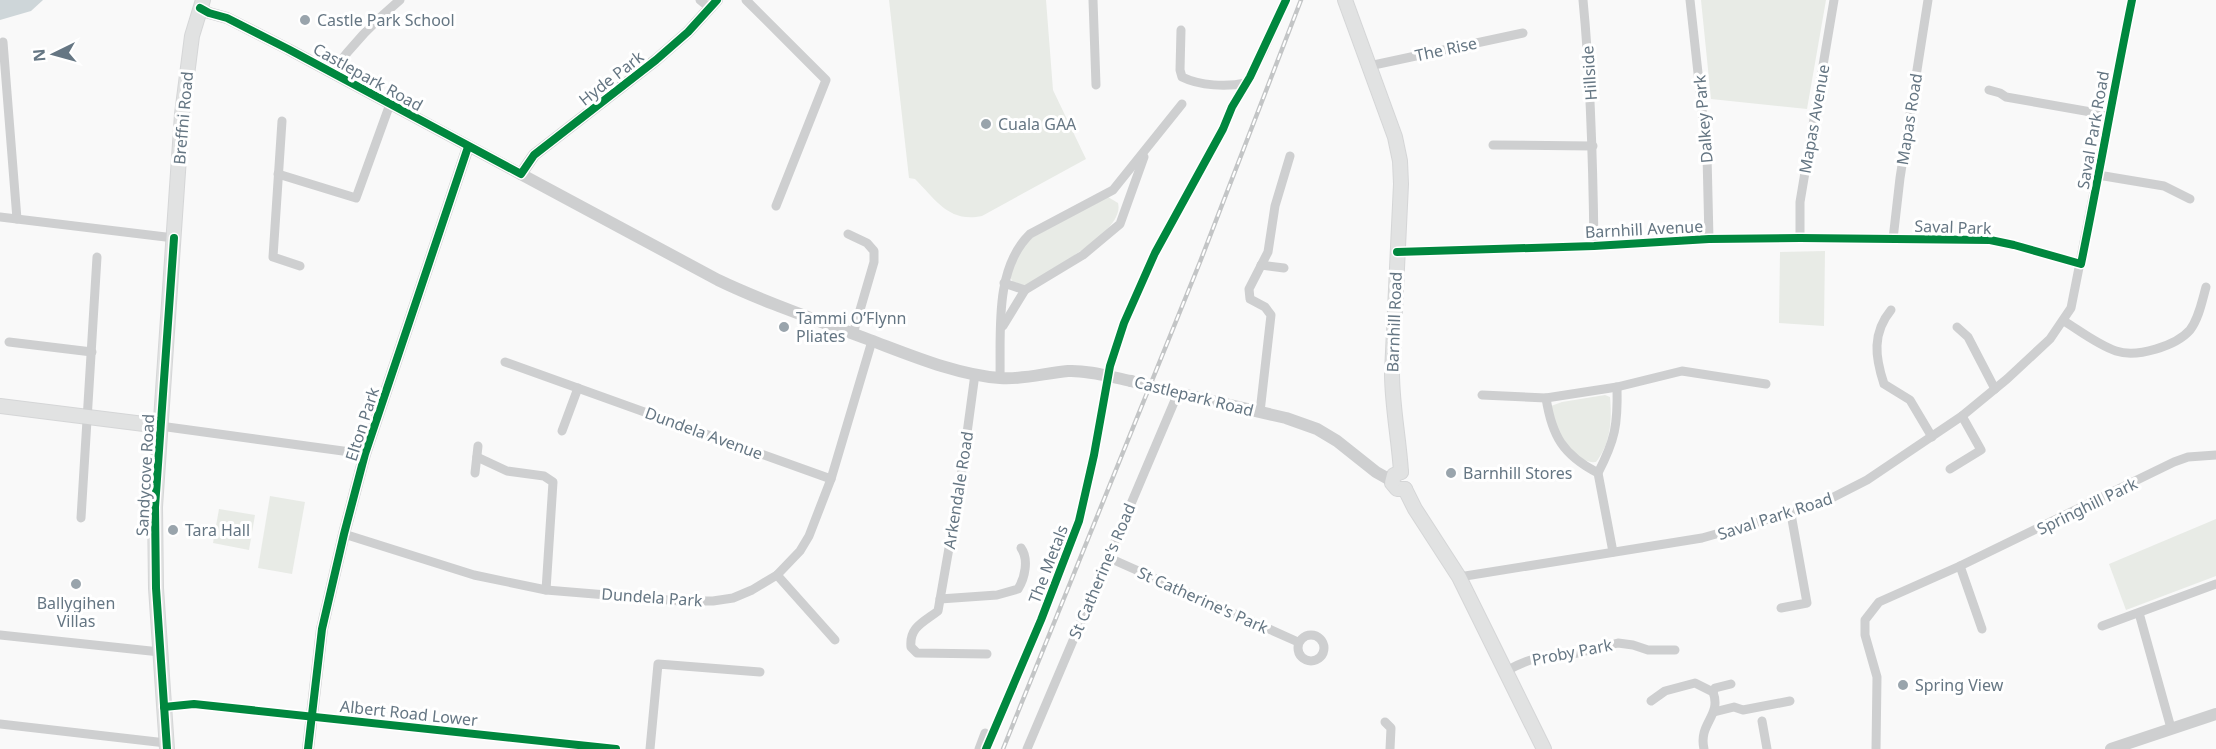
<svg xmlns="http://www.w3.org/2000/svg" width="2216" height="749" viewBox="0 0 2216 749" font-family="'Noto Sans',sans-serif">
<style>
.green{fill:#e8ebe6}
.water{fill:#ced6d9}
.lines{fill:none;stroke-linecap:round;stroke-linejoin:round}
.secondary-casing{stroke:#d5d6d7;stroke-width:16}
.minor{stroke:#cecfd0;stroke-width:9}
.tertiary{stroke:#cecfd0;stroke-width:12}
.secondary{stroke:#e1e2e2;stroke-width:14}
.rail-casing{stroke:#c3c5c6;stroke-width:4.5}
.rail{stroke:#fff;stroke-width:2;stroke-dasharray:7;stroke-linecap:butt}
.tertiary-bridge{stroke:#cecfd0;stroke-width:12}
.cycleway-casing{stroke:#fff;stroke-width:11}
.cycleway{stroke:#00873e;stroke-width:8}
.poi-dot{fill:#99a4ac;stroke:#fff;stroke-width:2}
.labels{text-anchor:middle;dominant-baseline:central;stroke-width:6;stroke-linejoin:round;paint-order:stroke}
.poi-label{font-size:16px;fill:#657683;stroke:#fff;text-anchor:start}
.street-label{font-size:16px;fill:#657683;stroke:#fff}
</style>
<rect width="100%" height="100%" fill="#f9f9f9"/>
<g class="green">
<path d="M 889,0 L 1046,0 L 1053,90 L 1086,159 L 982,216 C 949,223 936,200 915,179 L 909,178 Z"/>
<polygon points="1701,0 1826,0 1807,109 1711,99"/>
<path d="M 1108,197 L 1118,203 C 1126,232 1049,269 1029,284 L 1023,286 L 1013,282 L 1010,277 L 1019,251 L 1033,237 Z"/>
<polygon points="1825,251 1824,326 1779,323 1780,252"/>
<path d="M 1605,395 L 1610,397 C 1612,420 1611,443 1596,462 C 1580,464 1564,443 1556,430 C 1553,423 1552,413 1551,406 L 1562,402 Z"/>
<polygon points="270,496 305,502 292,574 258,568"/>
<polygon points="219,509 255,515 249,550 213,543"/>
<polygon points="2216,519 2216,576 2126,610 2109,564"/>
</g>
<polygon class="water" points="0,0 43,0 31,11 0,20"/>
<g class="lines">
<g class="secondary-casing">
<g id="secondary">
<path d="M 1345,0 L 1395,137 L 1400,161 L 1401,184 L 1392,373 C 1392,406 1399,439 1401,472"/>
<polyline points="0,406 160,426"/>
<polyline points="1401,472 1394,475 1392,483 1397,489 1405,489"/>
<polyline points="1405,489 1415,509 1459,577 1544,749"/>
<polyline points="167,749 156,588 155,507 182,114 192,36 203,0"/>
</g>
</g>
<g class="minor">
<polyline points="700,0 710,8"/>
<polyline points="746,0 826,80 776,206"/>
<polyline points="1093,0 1096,85"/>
<path d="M 1583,0 C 1591,82 1593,164 1594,246"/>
<polyline points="1690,0 1707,155 1709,239"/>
<path d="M 1181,30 L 1180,70 L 1182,77 C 1200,86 1227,87 1246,83 L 1264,50 L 1286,0"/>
<polyline points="3,42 17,219"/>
<polyline points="1369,66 1523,33"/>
<path d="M 332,72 C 352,45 373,22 400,0"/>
<polyline points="1989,90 2000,93 2006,97 2108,115"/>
<polyline points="282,121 273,257 300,266"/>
<polyline points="1493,145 1593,146"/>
<polyline points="278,174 356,198 390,104"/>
<polyline points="2098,175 2164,186 2190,199"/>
<polyline points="0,217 174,238"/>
<polyline points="848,234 867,243 874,251 874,262 853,334"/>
<polyline points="1800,238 1800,202 1834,0"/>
<polyline points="1893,239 1900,178 1928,0"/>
<polyline points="1397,252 1594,246 1709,239 1800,238 1990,240 2014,245 2081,264"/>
<polyline points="1261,265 1284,268"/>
<polyline points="1004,283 1025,290"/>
<path d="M 1891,310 C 1872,333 1875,357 1884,384 L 1910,400 L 1932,437"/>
<path d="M 2064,321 C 2080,331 2098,345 2116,351 C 2137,358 2176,346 2190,330 C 2199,318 2202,301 2206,287"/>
<polyline points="1003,326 1025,290 1083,255 1120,224 1144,157"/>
<polyline points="1957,327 1968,337 1995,389"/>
<polyline points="9,342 92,352"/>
<polyline points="505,362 831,479"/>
<path d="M 975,374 L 960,485 L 938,611 C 924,622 909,627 911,647 L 917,653 L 987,654"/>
<path d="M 1000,378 C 1001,332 994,269 1030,234 L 1113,190 L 1182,104"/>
<polyline points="1482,395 1546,398 1617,387 1682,371 1766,384"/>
<path d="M 1546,398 C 1552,436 1563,455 1598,473 L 1613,552"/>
<polyline points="1260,412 1271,315 1265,307 1250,299 1249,289 1268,252 1275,206 1290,156"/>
<polyline points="160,426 365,454"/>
<polyline points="562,431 578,388"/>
<polyline points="477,457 507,471 544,476 553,482 546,590"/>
<polyline points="1950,469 1981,450 1962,416"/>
<polyline points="475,473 478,446"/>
<path d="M 1598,473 C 1615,440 1618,425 1617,387"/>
<polyline points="81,518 97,257"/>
<polyline points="344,534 474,575 546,590 680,601 713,601 733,598 752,590 777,575 800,551 809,536 831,479 872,341"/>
<polyline points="1107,557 1298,642"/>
<polyline points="1960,566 1982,629"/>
<polyline points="777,575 835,640"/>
<polyline points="1459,577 1702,538 1818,505 1867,480 1962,416 2007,379 2050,339 2071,308 2132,0"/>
<path d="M 940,599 L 997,595 L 1018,589 C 1025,578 1029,559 1021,548"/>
<polyline points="1781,608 1807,603 1791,514"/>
<polyline points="2139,613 2171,728"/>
<polyline points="2102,626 2216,584"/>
<circle cx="1311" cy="648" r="13"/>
<polyline points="0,635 160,652"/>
<path d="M 1506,671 C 1524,661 1545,653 1566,656 L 1618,643 L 1633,645 L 1648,650 L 1675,650"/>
<polyline points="1713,692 1715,688 1731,684"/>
<path d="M 1651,701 L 1665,691 L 1695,683 L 1713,692 C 1722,716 1698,723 1704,749"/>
<polyline points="164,707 194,704 616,749"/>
<polyline points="1714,712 1734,707 1743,710 1790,701"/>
<polyline points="1762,721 1767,749"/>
<polyline points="1385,722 1391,728 1390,749"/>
<polyline points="0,724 166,743"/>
<polyline points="650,749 658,664 760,672"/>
<polyline points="979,749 985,733"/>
<polyline points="1027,749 1178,393"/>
<polyline points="1876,749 1877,677 1865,635 1865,620 1879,602 1960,566 2174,462 2188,457 2216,455"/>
</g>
<g class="tertiary">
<path d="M 200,8 L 209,13 L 227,18 L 288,49 L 718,280 C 768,304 817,320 870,340 C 910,355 957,375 1000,378 C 1023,380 1045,373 1068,371 C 1088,370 1111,377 1131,381"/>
<polyline points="521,174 534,155 656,60 688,32 717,0"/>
<polyline points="1160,389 1286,418 1317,429 1337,441 1376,472 1392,481"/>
<polyline points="308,749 322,629 344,534 365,454 468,147"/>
<polyline points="2111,749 2216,714"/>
</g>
<use href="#secondary" class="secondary"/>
<g class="rail-casing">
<polyline id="rail" points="1003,749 1200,262 1301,0"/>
</g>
<use href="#rail" class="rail"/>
<polyline class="tertiary-bridge" points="1131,381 1160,389"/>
<g class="cycleway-casing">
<g id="cycleway">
<polyline points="200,8 209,13 227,18 288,49 521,174 534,155 656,60 688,32 717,0"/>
<path d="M 1397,252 L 1594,246 L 1709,239 L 1800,238 L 1990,240 L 2014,245 L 2081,264 C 2099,176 2114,88 2132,0"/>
<polyline points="164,707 194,704 616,749"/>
<polyline points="167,749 156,588 155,507 174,238"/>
<polyline points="308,749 322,629 344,534 365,454 468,147"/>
<polyline points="986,749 1041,620 1079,521 1094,455 1110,366 1124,323 1155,253 1223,129 1232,107 1250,77 1286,0"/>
</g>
</g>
<use href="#cycleway" class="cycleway"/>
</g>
<g class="poi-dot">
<circle cx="305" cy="20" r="6"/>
<circle cx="986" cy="124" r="6"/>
<circle cx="784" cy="327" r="6"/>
<circle cx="1451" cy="473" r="6"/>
<circle cx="173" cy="530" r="6"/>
<circle cx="76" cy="584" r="6"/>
<circle cx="1903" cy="685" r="6"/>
</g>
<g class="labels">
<g class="poi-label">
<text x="317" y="20">Castle Park School</text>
<text x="998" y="124">Cuala GAA</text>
<text x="796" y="318">Tammi O’Flynn<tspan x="796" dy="18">Pliates</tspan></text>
<text x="1463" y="473">Barnhill Stores</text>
<text x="185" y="530">Tara Hall</text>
<text x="76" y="603" text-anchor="middle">Ballygihen<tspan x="76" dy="18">Villas</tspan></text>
<text x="1915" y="685">Spring View</text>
</g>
<g class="street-label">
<text transform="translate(1446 49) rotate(-12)">The Rise</text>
<text transform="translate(1589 73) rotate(-94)">Hillside</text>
<text transform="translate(368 77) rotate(29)">Castlepark Road</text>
<text transform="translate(611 78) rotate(-38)">Hyde Park</text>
<text transform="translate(183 118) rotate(-85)">Breffni Road</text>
<text transform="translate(1703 119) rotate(-95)">Dalkey Park</text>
<text transform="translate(1814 119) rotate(-80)">Mapas Avenue</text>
<text transform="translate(1909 119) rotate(-81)">Mapas Road</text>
<text transform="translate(2093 130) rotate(-80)">Saval Park Road</text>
<text transform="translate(1953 227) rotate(2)">Saval Park</text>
<text transform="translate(1644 229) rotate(-3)">Barnhill Avenue</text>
<text transform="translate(1394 322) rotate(-88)">Barnhill Road</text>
<text transform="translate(1194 396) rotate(14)">Castlepark Road</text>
<text transform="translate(362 424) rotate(-72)">Elton Park</text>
<text transform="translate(704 433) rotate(20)">Dundela Avenue</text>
<text transform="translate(145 475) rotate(-87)">Sandycove Road</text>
<text transform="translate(958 490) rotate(-81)">Arkendale Road</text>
<text transform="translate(2087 506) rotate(-26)">Springhill Park</text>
<text transform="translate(1775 516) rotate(-18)">Saval Park Road</text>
<text transform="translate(1048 564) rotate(-69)">The Metals</text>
<text transform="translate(1102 571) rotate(-67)">St Catherine's Road</text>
<text transform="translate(652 597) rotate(4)">Dundela Park</text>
<text transform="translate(1203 600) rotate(24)">St Catherine's Park</text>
<text transform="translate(1572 652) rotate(-11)">Proby Park</text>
<text transform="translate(409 713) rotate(6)">Albert Road Lower</text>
</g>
</g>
<g transform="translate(54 54) rotate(265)" stroke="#ffffff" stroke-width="4.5" paint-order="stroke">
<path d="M0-4.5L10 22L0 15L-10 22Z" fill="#657683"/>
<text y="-9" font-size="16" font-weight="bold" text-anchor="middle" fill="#657683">N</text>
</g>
</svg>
